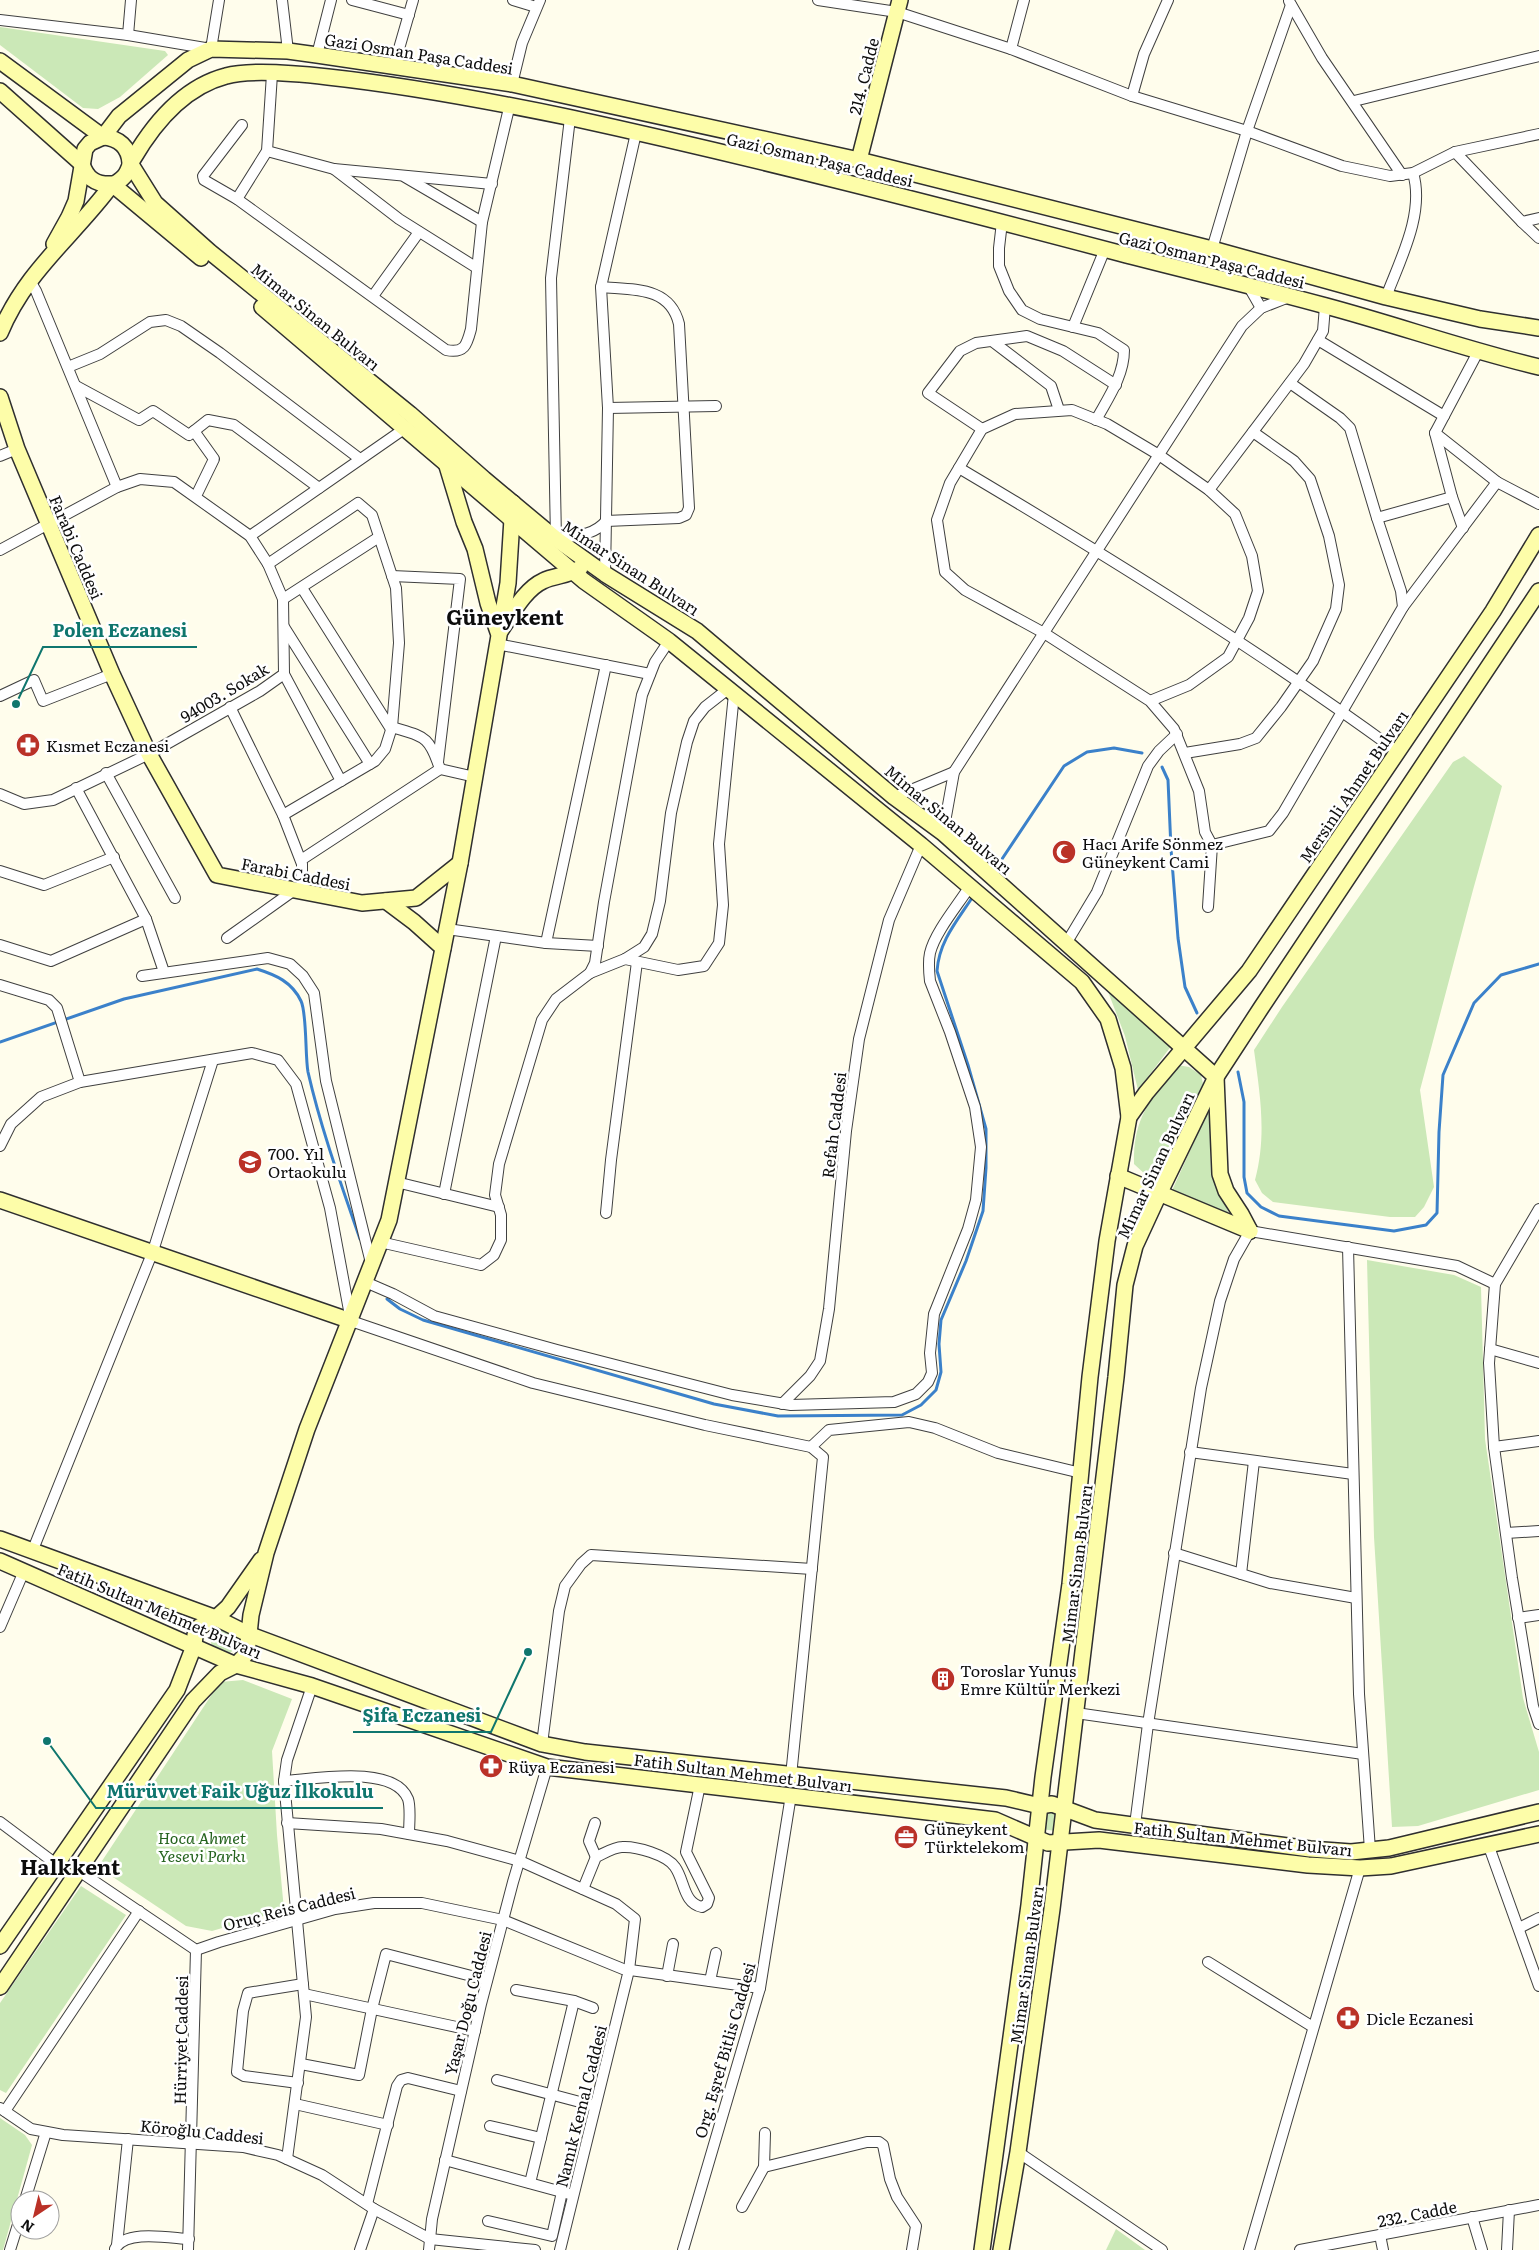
<svg xmlns="http://www.w3.org/2000/svg" width="1539" height="2250" viewBox="0 0 1539 2250" font-family="Literata,serif">
<style>
.green{fill:#cbe8b7}
.lines{fill:none;stroke-linecap:round;stroke-linejoin:round}
.stream{stroke:#3b81ca;stroke-width:3}
.street-casing{stroke:#404040;stroke-width:12}
.secondary-casing{stroke:#2f2f2f;stroke-width:18}
.street{stroke:#fff;stroke-width:10}
.secondary{stroke:#fdfda9;stroke-width:15}
.labels{text-anchor:middle;dominant-baseline:central;stroke-width:5;stroke-linejoin:round;paint-order:stroke}
.street-label{font-size:16px;fill:#0d0d0d;stroke:#fff}
.poi-label{font-size:16px;fill:#0d0d0d;stroke:#fff;text-anchor:start}
.park-label{font-size:16px;font-style:italic;fill:#25631e;stroke:#fff}
.district-label{font-size:21px;font-weight:bold;fill:#0d0d0d;stroke:#fff}
.leader{fill:none;stroke:#0f766e;stroke-width:2}
.callout-dot{fill:#0f766e;stroke:#fff;stroke-width:2}
.callout-label{font-size:18px;text-anchor:middle;font-weight:bold;fill:#0f766e;stroke:#fff;stroke-width:5;stroke-linejoin:round;paint-order:stroke}
</style>
<rect width="100%" height="100%" fill="#fffdec"/>
<g class="green">
<polygon points="0,27 165,51 168,55 120,97 98,109 83,108 0,45"/>
<path d="M 1464,756 L 1502,786 L 1473,890 L 1420,1090 L 1434,1187 L 1424,1207 L 1415,1217 L 1390,1217 L 1273,1202 L 1262,1193 L 1255,1180 C 1267,1135 1260,1095 1254,1050 L 1282,1007 L 1453,762 Z"/>
<polygon points="1107,989 1172,1045 1138,1090 1125,1036"/>
<path d="M 1177,1065 L 1189,1067 L 1201,1075 L 1203,1084 L 1156,1176 L 1147,1176 L 1134,1164 C 1133,1118 1150,1100 1177,1065 Z"/>
<polygon points="1209,1109 1211,1175 1232,1220 1170,1195"/>
<polygon points="1367,1260 1454,1275 1481,1287 1485,1439 1523,1698 1539,1752 1539,1790 1418,1826 1392,1827 1374,1537"/>
<circle cx="224" cy="1641" r="13"/>
<polygon points="243,1680 292,1699 272,1751 277,1835 284,1910 212,1931 186,1926 98,1867 220,1682"/>
<polygon points="1043,1810 1058,1811 1056,1831 1041,1829"/>
<polygon points="81,1886 126,1915 6,2093 0,2090 0,2003"/>
<polygon points="0,2118 25,2135 32,2145 3,2250 0,2250"/>
<polygon points="1116,2229 1145,2250 1106,2250"/>
</g>
<g class="lines">
<g class="stream">
<polyline points="1162,767 1168,780 1171,849 1178,938 1185,987 1197,1013"/>
<polyline points="998,865 1064,766 1087,752 1114,748 1142,753"/>
<path d="M 0,1042 L 124,999 L 257,969 C 276,975 292,982 301,1001 C 307,1013 305,1056 308,1072 C 321,1129 341,1184 360,1239"/>
<polyline points="1238,1072 1244,1102 1244,1177 1247,1193 1261,1207 1279,1216 1394,1231 1426,1225 1437,1213 1439,1132 1443,1075 1474,1003 1501,975 1539,964"/>
<path d="M 387,1299 L 400,1309 L 423,1320 L 714,1404 L 778,1416 L 902,1415 L 921,1405 L 936,1390 L 941,1372 L 939,1344 L 941,1320 L 966,1261 L 983,1211 L 986,1168 L 986,1129 L 968,1065 L 937,971 C 939,942 956,922 972,898"/>
</g>
<g class="street-casing">
<g id="street">
<polyline points="282,0 288,51"/>
<polyline points="352,0 409,15"/>
<polyline points="513,0 536,7"/>
<polyline points="818,0 897,12 1011,49 1132,96 1247,131 1342,166 1390,176 1413,173 1455,152 1539,134"/>
<polyline points="1289,1 1322,58 1402,175"/>
<polyline points="0,20 128,35 211,49 219,0"/>
<polyline points="128,35 131,0"/>
<polyline points="1011,49 1024,0"/>
<polyline points="317,55 331,0"/>
<polyline points="394,66 413,0"/>
<path d="M 272,74 L 267,151 L 237,199 L 446,350 C 465,354 467,344 471,329 L 482,222 L 510,104"/>
<polyline points="512,84 522,43 540,0"/>
<polyline points="1132,96 1144,54 1168,0"/>
<polyline points="1354,101 1539,56"/>
<polyline points="267,151 334,169 492,184"/>
<polyline points="1455,152 1522,222 1539,218"/>
<polyline points="334,169 399,219 477,268"/>
<polyline points="405,177 482,222"/>
<polyline points="237,199 204,180 203,176 242,125"/>
<path d="M 1002,222 L 999,248 L 999,266 L 1009,291 L 1022,310 L 1040,319 L 1098,333 L 1124,350 C 1124,376 1108,398 1096,420"/>
<polyline points="1522,222 1539,238"/>
<polyline points="1212,249 1247,131 1291,5"/>
<polyline points="29,279 36,291 117,487"/>
<polyline points="1249,287 1261,308"/>
<polyline points="373,296 419,232"/>
<path d="M 1386,297 C 1400,260 1425,213 1413,173"/>
<polyline points="1073,327 1105,249"/>
<polyline points="1318,340 1444,416"/>
<polyline points="992,341 1051,386 1059,410"/>
<polyline points="68,367 100,354 150,322 166,320 181,326 220,353 360,459"/>
<polyline points="76,386 139,420 153,411 189,435 208,420 234,425 319,488"/>
<polyline points="608,408 716,406"/>
<polyline points="982,429 928,393 960,351 976,343 1027,336 1063,351 1116,385"/>
<polyline points="194,431 214,459 196,496"/>
<polyline points="0,456 17,449"/>
<path d="M 959,468 C 1109,557 1257,649 1398,752"/>
<polyline points="1497,482 1539,504"/>
<polyline points="1209,490 1304,364 1323,331 1325,306"/>
<polyline points="1377,518 1452,497"/>
<polyline points="1463,528 1452,497 1435,433 1479,350"/>
<polyline points="250,536 404,429"/>
<path d="M 555,539 C 573,536 594,536 606,521 L 679,518 L 686,515 L 689,508 L 679,324 C 670,286 633,290 601,287"/>
<polyline points="556,539 551,278 570,118"/>
<polyline points="0,550 117,487 140,479 174,482 250,536 268,564 283,599 284,674 260,691 149,754 53,800 24,804 0,794"/>
<polyline points="268,564 358,503 372,515 396,588 399,643 392,727 385,749 375,761 283,815"/>
<polyline points="605,574 608,408 601,287 636,133"/>
<polyline points="392,576 460,579 438,762"/>
<polyline points="302,588 391,729"/>
<polyline points="283,599 379,537"/>
<polyline points="1403,607 1497,482 1435,433"/>
<polyline points="284,627 370,764"/>
<polyline points="497,644 650,674"/>
<polyline points="284,674 341,781"/>
<polyline points="0,696 34,680 43,701 112,674"/>
<polyline points="1150,701 1189,685 1228,657 1249,618 1258,591 1252,556 1235,514 1209,490 1159,455 1107,424 1072,410 1015,414 982,429 950,483 937,520 945,572 965,590 1044,633 1150,701 1174,729 1199,791 1205,832 1212,845 1208,907"/>
<polyline points="230,707 283,815 302,864 302,893"/>
<path d="M 392,727 C 424,737 429,735 440,769 L 475,777"/>
<polyline points="1185,753 1240,744 1256,738 1281,707 1313,661 1336,609 1339,585 1329,536 1310,479 1294,461 1253,432"/>
<polyline points="106,773 175,898"/>
<polyline points="76,788 146,919 163,969"/>
<polyline points="894,797 954,772"/>
<polyline points="943,833 954,772 1242,326 1261,308 1289,297"/>
<polyline points="1212,845 1269,831 1283,813 1403,607 1401,591 1377,518 1350,428 1340,418 1290,383"/>
<polyline points="301,860 440,769"/>
<polyline points="0,871 44,885 114,857"/>
<polyline points="447,929 546,943 598,946"/>
<polyline points="227,938 293,891"/>
<polyline points="1067,942 1097,892 1148,766 1159,751 1177,734"/>
<polyline points="546,943 606,665"/>
<polyline points="0,945 51,961 146,919"/>
<polyline points="625,959 678,970 704,966 719,943 723,905 719,844 734,694"/>
<polyline points="590,973 625,959 644,947 652,934 660,901 671,813 687,742 694,721 705,707 728,689"/>
<polyline points="142,976 268,958 290,964 303,976 314,993 326,1081 371,1263"/>
<polyline points="0,985 49,1000 57,1008 80,1082"/>
<polyline points="0,1146 11,1124 41,1097 80,1082 252,1053 278,1060 296,1084 330,1208 351,1321 533,1383 705,1425 811,1447 823,1457 791,1776"/>
<polyline points="396,1182 499,1207"/>
<polyline points="444,1194 496,936"/>
<polyline points="1539,1209 1495,1284 1489,1363 1494,1447 1512,1578 1533,1706 1539,1724"/>
<polyline points="606,1213 611,1160 637,962"/>
<polyline points="380,1242 481,1265 494,1255 501,1240 501,1215 495,1195 499,1164 542,1020 556,999 590,973 595,963 604,902 642,695 655,662 669,641"/>
<polyline points="1348,1247 1359,1694 1370,1850"/>
<path d="M 363,1281 L 393,1294 L 434,1316 L 557,1350 L 732,1395 L 791,1405 L 894,1402 L 916,1394 L 928,1382 L 932,1373 L 930,1353 L 934,1314 L 968,1229 L 976,1200 L 981,1147 L 975,1107 L 950,1032 L 930,981 C 929,972 928,962 930,953 C 935,932 958,905 970,886"/>
<polyline points="1490,1349 1539,1363"/>
<polyline points="782,1404 810,1376 820,1361 829,1309 846,1131 859,1039 889,920 921,845"/>
<polyline points="811,1447 829,1430 909,1422 935,1428 998,1453 1081,1473"/>
<polyline points="1494,1447 1539,1441"/>
<polyline points="1190,1452 1353,1474"/>
<polyline points="1506,1533 1539,1531"/>
<polyline points="32,1552 153,1251 213,1060"/>
<polyline points="1174,1553 1270,1583 1356,1598"/>
<polyline points="1241,1574 1254,1461"/>
<polyline points="1518,1618 1539,1615"/>
<polyline points="0,1627 24,1571"/>
<polyline points="1076,1713 1363,1754"/>
<polyline points="542,1744 559,1611 565,1586 581,1564 591,1555 812,1569"/>
<path d="M 284,1781 C 315,1779 394,1764 408,1799 C 411,1808 409,1824 409,1834"/>
<polyline points="0,1822 56,1864"/>
<polyline points="287,1823 381,1829 447,1841 520,1861 616,1904 635,1919 629,1970 560,2250"/>
<polyline points="595,1823 589,1841 596,1857"/>
<polyline points="1135,1825 1148,1724 1201,1388 1220,1301 1234,1259 1250,1231 1457,1266 1495,1284"/>
<polyline points="1488,1844 1539,1986"/>
<polyline points="79,1871 196,1950 219,1942 335,1909 374,1903 422,1903 503,1920 623,1969 760,1988"/>
<path d="M 583,1889 L 596,1857 C 603,1854 614,1847 622,1847 C 636,1846 667,1855 675,1867 C 685,1881 683,1903 702,1907 L 707,1904 L 709,1898 L 686,1852 L 700,1785"/>
<polyline points="1519,1928 1539,1918"/>
<polyline points="1208,1962 1313,2027"/>
<polyline points="667,1976 673,1944"/>
<polyline points="710,1981 716,1953"/>
<polyline points="516,1990 574,2001 593,2008"/>
<polyline points="304,1994 475,2031"/>
<polyline points="301,2064 359,2075 372,2009 386,1954 487,1980"/>
<polyline points="497,2080 595,2106"/>
<polyline points="298,2083 244,2076 237,2072 243,2011 248,1993 303,1984"/>
<polyline points="295,2104 388,2125"/>
<polyline points="0,2108 31,2129 63,2135 243,2147 278,2155 322,2175 374,2209 430,2239 535,2250"/>
<polyline points="5,2111 139,1911"/>
<polyline points="490,2126 541,2138"/>
<polyline points="1018,2152 1162,2250"/>
<polyline points="287,2159 306,2017 284,1781 287,1760 312,1686"/>
<polyline points="445,2160 573,2195"/>
<polyline points="764,2167 867,2142 879,2142 883,2145 890,2179 897,2197 916,2226 912,2250"/>
<polyline points="530,2183 574,2001"/>
<polyline points="25,2200 46,2132"/>
<polyline points="367,2204 397,2086 401,2080 408,2078 461,2091"/>
<polyline points="742,2207 764,2167 765,2133"/>
<polyline points="1472,2217 1482,2250"/>
<polyline points="488,2221 552,2236 562,2192"/>
<polyline points="1380,2235 1383,2250"/>
<polyline points="117,2245 128,2139"/>
<path d="M 115,2249 C 125,2229 170,2238 189,2239"/>
<polyline points="10,2250 20,2218"/>
<polyline points="188,2250 196,1950"/>
<polyline points="360,2250 374,2209"/>
<polyline points="429,2250 432,2219 481,2004 513,1882 547,1767"/>
<polyline points="683,2250 760,1988 791,1795"/>
<polyline points="1249,2250 1360,1868"/>
<polyline points="1300,2250 1539,2205"/>
<polyline points="1507,2250 1509,2210"/>
</g>
</g>
<g class="secondary-casing">
<g id="secondary">
<path d="M 0,61 L 103,137 C 119,138 129,147 130,163 L 155,203 L 210,252 L 410,414 L 484,479 L 556,539 L 605,574 L 697,631 L 894,797 L 943,833 L 1216,1077 L 1220,1174 L 1226,1191 L 1241,1214 L 1250,1231"/>
<path d="M 0,91 L 82,164 C 87,179 96,185 112,184 L 201,258"/>
<polyline points="103,137 119,116 188,60 211,49 288,51 317,55 512,84 859,160 1212,249 1386,297 1480,319 1539,328"/>
<polyline points="859,160 900,0"/>
<polyline points="54,244 69,217 76,201 85,149 90,143 103,137"/>
<polyline points="262,307 584,581 669,641 921,845 1082,982 1108,1019 1123,1068 1129,1117"/>
<path d="M 0,333 C 25,273 69,240 107,191 C 113,183 121,182 126,174 C 129,169 130,164 133,159 C 154,123 184,87 226,76 C 250,69 302,74 328,77 C 411,86 490,101 572,118 C 755,158 937,205 1119,253 C 1188,271 1257,287 1326,306 C 1397,325 1467,350 1539,367"/>
<polyline points="0,397 17,449 112,674 149,754 217,875 362,903 416,898 460,863"/>
<polyline points="447,466 464,522 475,549 488,603 498,632"/>
<path d="M 501,630 C 512,614 525,589 543,581 C 555,575 569,576 580,568"/>
<polyline points="386,901 414,922 443,948"/>
<polyline points="1118,1176 1250,1231"/>
<polyline points="0,1200 351,1321"/>
<polyline points="0,1539 216,1618 248,1634 542,1744 585,1752 1006,1798 1040,1806 1052,1804 1095,1820 1310,1849 1351,1852 1389,1848 1539,1812"/>
<polyline points="0,1561 236,1665 312,1686 547,1767 995,1820 1048,1843 1099,1840 1308,1865 1360,1868 1391,1866 1539,1834"/>
<polyline points="0,1946 177,1690 194,1646 195,1635 199,1627 216,1618 228,1607 261,1560"/>
<polyline points="0,1987 193,1701 220,1673 236,1665 247,1653 251,1615 266,1553 307,1429 389,1220 460,863 508,583 513,503"/>
<polyline points="982,2250 1029,1905 1043,1777 1070,1584 1090,1377 1107,1241 1129,1117 1146,1093 1249,971 1493,611 1539,535"/>
<polyline points="1001,2250 1018,2152 1052,1909 1116,1377 1125,1285 1135,1246 1159,1194 1216,1077 1261,1008 1539,591"/>
</g>
</g>
<use href="#street" class="street"/>
<use href="#secondary" class="secondary"/>
</g>
<defs>
<g id="pharmacy-disc" transform="scale(1.25)"><circle r="9.5" fill="#ba3127" stroke="#fff"/><path d="M-2-6h4v4h4v4h-4v4h-4v-4h-4v-4h4Z" fill="#fff"/></g>
<g id="mosque-disc" transform="scale(1.25)"><circle r="9.5" fill="#ba3127" stroke="#fff"/><path d="M3.5-4.9A6 6 0 1 0 3.5 4.9A5 5 0 1 1 3.5-4.9Z" fill="#fff"/></g>
<g id="school-disc" transform="scale(1.25)"><circle r="9.5" fill="#ba3127" stroke="#fff"/><path d="M0-5L7-2L0 1L-7-2ZM-4 1L0 2.5L4 1V4Q0 6-4 4Z" fill="#fff"/></g>
<g id="building-disc" transform="scale(1.25)"><circle r="9.5" fill="#ba3127" stroke="#fff"/><path d="M-4-6H4V6H1V3H-1V6H-4ZM-2.5-4.3h1.7v1.8h-1.7ZM.8-4.3h1.7v1.8H.8ZM-2.5-1h1.7V.8h-1.7ZM.8-1h1.7V.8H.8Z" fill="#fff"/></g>
<g id="office-disc" transform="scale(1.25)"><circle r="9.5" fill="#ba3127" stroke="#fff"/><path d="M-6-3h4V-5.5h4V-3h4V5H-6ZM-1-4.5V-3h2v-1.5ZM-6 0V1H6V0Z" fill="#fff"/></g>
</defs>
<g fill-rule="evenodd">
<use href="#pharmacy-disc" x="28" y="745"/>
<use href="#mosque-disc" x="1064" y="852"/>
<use href="#school-disc" x="250" y="1162"/>
<use href="#building-disc" x="943" y="1679"/>
<use href="#pharmacy-disc" x="491" y="1766"/>
<use href="#office-disc" x="906" y="1837"/>
<use href="#pharmacy-disc" x="1348" y="2018"/>
</g>
<g class="labels">
<g class="street-label">
<text transform="translate(419 53) rotate(9)">Gazi Osman Paşa Caddesi</text>
<text transform="translate(863 76) rotate(-76)">214. Cadde</text>
<text transform="translate(820 159) rotate(13)">Gazi Osman Paşa Caddesi</text>
<text transform="translate(1212 259) rotate(14)">Gazi Osman Paşa Caddesi</text>
<text transform="translate(316 316) rotate(39)">Mimar Sinan Bulvarı</text>
<text transform="translate(77 547) rotate(67)">Farabi Caddesi</text>
<text transform="translate(631 567) rotate(33)">Mimar Sinan Bulvarı</text>
<text transform="translate(224 692) rotate(-31)">94003. Sokak</text>
<text transform="translate(1353 786) rotate(-56)">Mersinli Ahmet Bulvarı</text>
<text transform="translate(949 819) rotate(40)">Mimar Sinan Bulvarı</text>
<text transform="translate(296 873) rotate(11)">Farabi Caddesi</text>
<text transform="translate(833 1125) rotate(-83)">Refah Caddesi</text>
<text transform="translate(1155 1165) rotate(-65)">Mimar Sinan Bulvarı</text>
<text transform="translate(1076 1564) rotate(-83)">Mimar Sinan Bulvarı</text>
<text transform="translate(160 1610) rotate(23)">Fatih Sultan Mehmet Bulvarı</text>
<text transform="translate(743 1772) rotate(7)">Fatih Sultan Mehmet Bulvarı</text>
<text transform="translate(1243 1838) rotate(6)">Fatih Sultan Mehmet Bulvarı</text>
<text transform="translate(289 1908) rotate(-14)">Oruç Reis Caddesi</text>
<text transform="translate(1026 1965) rotate(-82)">Mimar Sinan Bulvarı</text>
<text transform="translate(467 2003) rotate(-76)">Yaşar Doğu Caddesi</text>
<text transform="translate(180 2040) rotate(-89)">Hürriyet Caddesi</text>
<text transform="translate(724 2050) rotate(-74)">Org. Eşref Bitlis Caddesi</text>
<text transform="translate(580 2106) rotate(-76)">Namık Kemal Caddesi</text>
<text transform="translate(202 2131) rotate(6)">Köroğlu Caddesi</text>
<text transform="translate(1417 2213) rotate(-11)">232. Cadde</text>
</g>
<g class="poi-label">
<text x="46" y="745">Kısmet Eczanesi</text>
<text x="1082" y="843">Hacı Arife Sönmez<tspan x="1082" dy="18">Güneykent Cami</tspan></text>
<text x="268" y="1153">700. Yıl<tspan x="268" dy="18">Ortaokulu</tspan></text>
<text x="960" y="1670">Toroslar Yunus<tspan x="960" dy="18">Emre Kültür Merkezi</tspan></text>
<text x="508" y="1766">Rüya Eczanesi</text>
<text x="924" y="1828">Güneykent<tspan x="924" dy="18">Türktelekom</tspan></text>
<text x="1366" y="2018">Dicle Eczanesi</text>
</g>
<g class="park-label">
<text x="202" y="1837">Hoca Ahmet<tspan x="202" dy="18">Yesevi Parkı</tspan></text>
</g>
<g class="district-label">
<text x="505" y="615">Güneykent</text>
<text x="70" y="1865">Halkkent</text>
</g>
</g>
<path class="leader" d="M16 704L43 647H197M528 1652L491 1732H353M47 1741L96 1808H383"/>
<g class="callout-dot">
<circle cx="16" cy="704" r="5"/>
<circle cx="528" cy="1652" r="5"/>
<circle cx="47" cy="1741" r="5"/>
</g>
<g class="callout-label">
<text x="120" y="637">Polen Eczanesi</text>
<text x="422" y="1722">Şifa Eczanesi</text>
<text x="240" y="1798">Mürüvvet Faik Uğuz İlkokulu</text>
</g>
<g transform="translate(35 2215) rotate(215)"><circle r="24" fill="#ffffff" stroke="#9e9e9e"/>
<path d="M0-4L9 19L0 12L-9 19Z" fill="#ba3127"/>
<text y="-8" font-size="14" font-weight="bold" text-anchor="middle" fill="#0d0d0d">N</text>
</g>
</svg>
